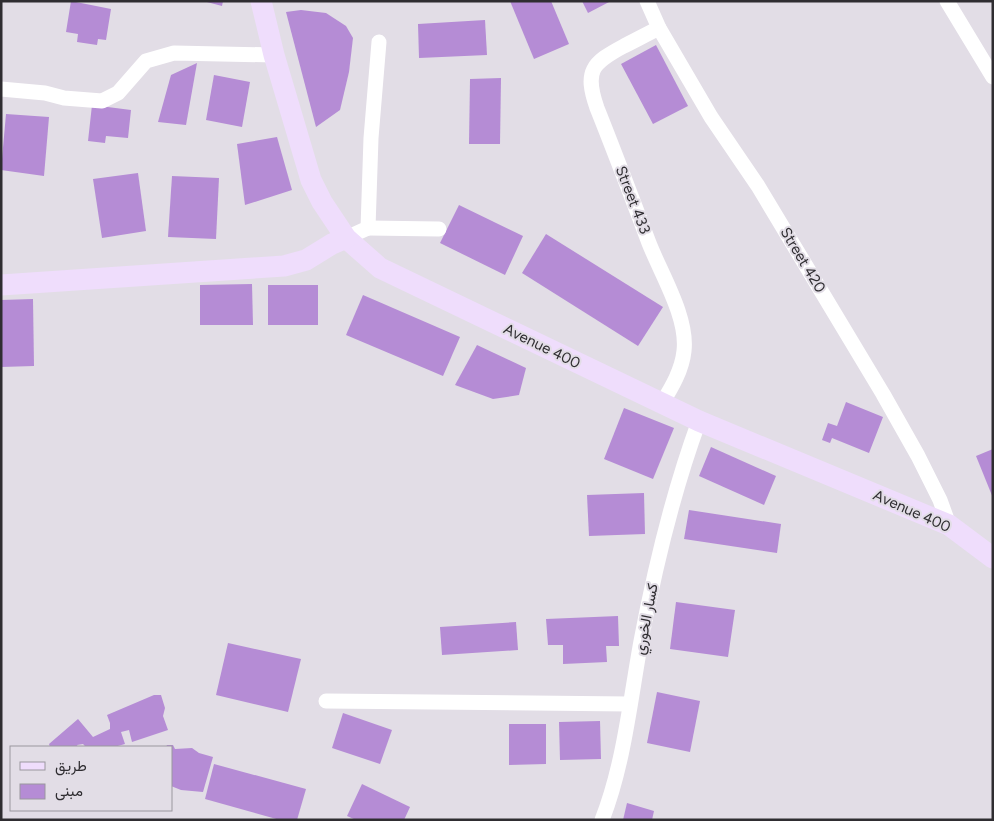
<svg xmlns="http://www.w3.org/2000/svg" width="994" height="821" viewBox="0 0 994 821" font-family="Figtree,Vazirmatn,sans-serif">
<style>
.building{fill:#b58cd5}
.lines{fill:none;stroke-linecap:round;stroke-linejoin:round}
.street{stroke:#fff;stroke-width:15}
.secondary{stroke:#efddfc;stroke-width:21}
.labels{text-anchor:middle;dominant-baseline:central;stroke-width:4;stroke-linejoin:round;paint-order:stroke}
.street-label{font-size:15px;fill:#2f2d31;stroke:#e2dde6}
</style>
<rect width="100%" height="100%" fill="#e2dde6"/>
<g class="building">
<polygon points="71,1 111,9 106,40 98,39 97,45 77,42 78,34 66,32"/>
<polygon points="203,1 223,1 222,6"/>
<polygon points="510,1 551,1 569,44 534,59"/>
<polygon points="582,1 611,1 588,13"/>
<polygon points="301,10 326,13 346,26 353,38 349,72 340,110 316,127 286,12"/>
<polygon points="485,20 487,55 419,58 418,24"/>
<polygon points="656,45 688,106 653,124 621,64"/>
<polygon points="197,63 186,125 158,122 171,75"/>
<polygon points="214,75 250,82 242,127 206,120"/>
<polygon points="501,78 500,144 469,144 470,79"/>
<polygon points="92,105 131,110 128,138 106,136 105,143 88,141"/>
<polygon points="6,114 49,117 44,176 1,170"/>
<polygon points="277,137 292,190 245,205 237,144"/>
<polygon points="138,173 146,231 102,238 93,179"/>
<polygon points="172,176 219,178 216,239 168,237"/>
<polygon points="459,205 523,236 505,275 440,243"/>
<polygon points="546,234 663,307 638,346 522,273"/>
<polygon points="252,284 253,325 200,325 200,285"/>
<rect x="268" y="285" width="50" height="40"/>
<polygon points="363,295 460,337 443,376 346,335"/>
<polygon points="33,299 34,366 1,367 1,300"/>
<polygon points="477,345 526,368 519,395 493,399 455,385"/>
<polygon points="846,402 883,417 869,453 832,438 830,443 822,440 828,423 837,426"/>
<polygon points="624,408 674,428 653,479 604,459"/>
<polygon points="711,447 776,476 764,505 699,476"/>
<polygon points="993,449 993,498 976,456"/>
<polygon points="644,493 645,534 589,536 587,495"/>
<polygon points="689,510 781,524 777,553 684,539"/>
<polygon points="676,602 735,610 728,657 670,649"/>
<polygon points="618,616 619,646 606,646 607,662 563,664 563,645 548,645 546,619"/>
<polygon points="516,622 518,650 442,655 440,627"/>
<polygon points="228,643 301,659 288,712 216,695"/>
<polygon points="657,692 700,701 690,752 647,743"/>
<polygon points="154,695 161,695 165,708 163,716 168,730 132,742 129,730 121,732 125,744 114,747 86,747 83,744 77,745 78,747 50,747 49,744 78,719 93,737 110,729 110,723 107,715"/>
<polygon points="343,713 392,730 380,764 332,748"/>
<polygon points="600,721 601,759 560,760 559,722"/>
<polygon points="509,724 546,724 546,764 509,765"/>
<polygon points="167,745 173,745 175,749 192,748 199,753 213,757 203,792 181,790 171,786 171,747 166,747"/>
<polygon points="214,764 306,789 297,820 280,820 205,799"/>
<polygon points="362,784 410,807 404,820 356,820 347,816"/>
<polygon points="627,803 654,811 652,820 623,820"/>
</g>
<g class="lines">
<g class="street">
<polyline points="647,1 659,28 711,117 758,186 883,394 918,456 940,500 949,525"/>
<polyline points="947,1 993,77"/>
<path d="M 659,28 C 647,34 636,40 624,46 C 592,63 584,71 597,108 C 615,153 632,198 649,243 C 661,274 688,317 684,351 C 682,370 672,387 662,403"/>
<polyline points="1,89 45,93 64,98 102,101 118,93 146,61 174,53 274,55"/>
<polyline points="368,228 439,229"/>
<polyline points="346,238 368,228 371,138 379,42"/>
<polyline points="326,701 629,704"/>
<path d="M 602,820 C 624,764 630,701 641,641 C 655,567 673,492 699,421"/>
</g>
<g class="secondary">
<polyline points="261,1 274,55 311,180 322,202 346,238 380,268 699,421 949,525 993,558"/>
<polyline points="1,285 284,266 306,260 332,244 346,238"/>
</g>
</g>
<g class="labels">
<g class="street-label">
<text transform="translate(633 200) rotate(69)">Street 433</text>
<text transform="translate(803 260) rotate(59)">Street 420</text>
<text transform="translate(542 346) rotate(26)">Avenue 400</text>
<text transform="translate(912 511) rotate(24)">Avenue 400</text>
<text transform="translate(646 619) rotate(-79)">كسار الخوري</text>
</g>
</g>
<rect width="994" height="821" fill="none" stroke="#2f2d31" stroke-width="5"/>
<rect x="10" y="746" width="162" height="65" fill="#e2dde6" stroke="#9a979e"/>
<rect x="20" y="762" width="25" height="8" fill="#efddfc" stroke="#9a979e"/>
<text x="55" y="771" font-size="15" fill="#2f2d31">طريق</text>
<rect x="20" y="784" width="25" height="15" fill="#b58cd5" stroke="#9a979e"/>
<text x="55" y="796" font-size="15" fill="#2f2d31">مبنى</text>
</svg>
